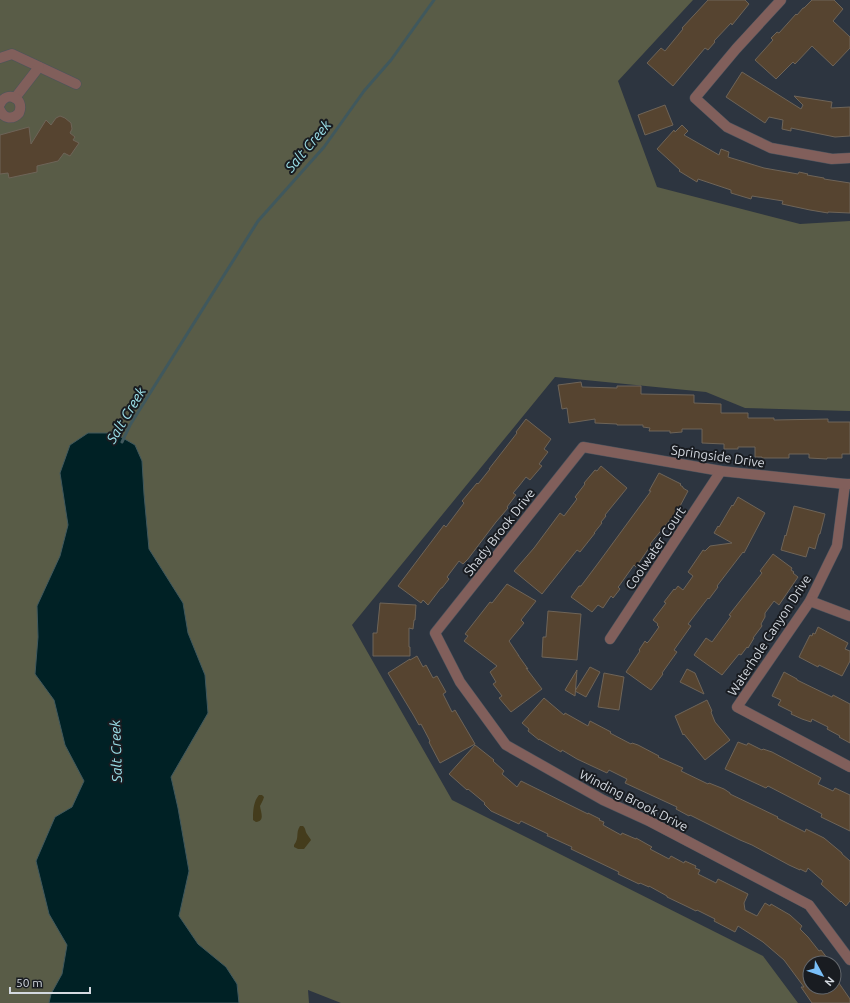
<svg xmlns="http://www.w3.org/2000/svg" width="850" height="1003" viewBox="0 0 850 1003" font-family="Ubuntu,sans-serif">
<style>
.green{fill:#595c47}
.sand{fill:#443c1c}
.water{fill:#002125;stroke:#40585d}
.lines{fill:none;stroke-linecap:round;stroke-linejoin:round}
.stream{stroke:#40585d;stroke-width:3}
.building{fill:#564430;stroke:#6e6458}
.minor-casing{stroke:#4b535d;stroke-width:11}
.minor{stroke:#815f5b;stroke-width:10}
.labels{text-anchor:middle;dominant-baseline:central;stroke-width:4;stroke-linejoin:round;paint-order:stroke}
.street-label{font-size:13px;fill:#d4d9e0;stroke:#191c21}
.water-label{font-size:14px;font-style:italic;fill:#9ce1ea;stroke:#191c21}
</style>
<rect width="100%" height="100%" fill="#2d3540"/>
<polygon class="green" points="0,0 693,0 618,81 657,187 800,224 850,221 850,411 745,408 706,392 555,377 352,625 452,800 763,956 798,1003 341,1003 308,990 309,1003 0,1003"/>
<g class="sand">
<path d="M 259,795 L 262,795 L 264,797 L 263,800 L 260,806 C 261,813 265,821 256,822 L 253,820 C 253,812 253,802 259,795 Z"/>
<path d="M 300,826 L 303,826 C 306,829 305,831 307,834 C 309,837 310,838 311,840 L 304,849 L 298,849 L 294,847 L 294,845 C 300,837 295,834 300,826 Z"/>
</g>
<polygon class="water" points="88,433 114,433 135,445 142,461 144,494 149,549 183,603 188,633 205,675 208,713 171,777 178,808 189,871 179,916 198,944 226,967 237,984 239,1003 49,1003 51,994 62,974 67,945 49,914 36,861 55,817 72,807 84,781 65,745 54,700 35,674 38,637 37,606 60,556 68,525 60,473 70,445"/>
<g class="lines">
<polyline class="stream" points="122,442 130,425 258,221 324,147 364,91 391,60 434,0"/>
</g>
<g class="building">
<polygon points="708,0 745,0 749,4 732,25 731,23 714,41 715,42 708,50 705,48 673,86 647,63 661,48 665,51 683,29 682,28"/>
<polygon points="812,0 834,0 843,9 833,21 850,37 850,48 833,66 812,46 795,64 793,62 776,79 755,60 773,40 771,38 777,32 779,33 796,14 797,15 803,8 804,8"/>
<polygon points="742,72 801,109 803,105 794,96 832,102 831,108 850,107 850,136 835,137 791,128 791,131 782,129 783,120 769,117 765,123 726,97"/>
<polygon points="665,105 673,125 645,135 638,115"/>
<polygon points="60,116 65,118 71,123 72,129 70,133 75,137 73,140 79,143 70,156 64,153 58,161 37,166 37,172 9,178 8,173 0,174 0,135 29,127 31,144 46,120 51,125 56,118"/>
<polygon points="682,125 688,131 684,135 719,155 721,149 729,152 728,157 764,168 798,174 799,172 808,174 807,175 824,178 824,179 850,183 850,213 828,212 828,213 810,210 782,204 783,201 752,196 751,199 731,193 731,190 698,179 697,182 679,171 680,170 657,149 674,130 675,132"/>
<polygon points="581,382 582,387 617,388 617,386 641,386 641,394 694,395 694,403 721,404 721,413 748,413 748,418 774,418 774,420 828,419 828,422 850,422 850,454 842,454 842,458 827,458 827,459 809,458 809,454 789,454 789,458 762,458 762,457 755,457 755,447 738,447 738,449 724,449 724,444 702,443 702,429 682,429 682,432 670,433 670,431 649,431 650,428 643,427 643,425 617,425 617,424 595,423 595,419 569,423 567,408 562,409 558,385"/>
<polygon points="526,419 551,439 544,449 548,452 539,464 542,466 530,480 526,477 519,486 513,493 516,495 507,507 508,508 496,522 468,559 463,564 459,561 447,577 449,579 442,588 441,588 428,605 423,600 421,603 398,586 444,525 446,527 464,503 462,501 477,483 478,484 490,469 489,469 517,433 516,432"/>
<polygon points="601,466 627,488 605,515 606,516 601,522 602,523 594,533 595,533 580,552 577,550 542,594 514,571 534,548 560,513 564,516 577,499 575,497 585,484 584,483 595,470 597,471"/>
<polygon points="659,473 681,484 680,485 683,487 683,488 688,491 678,510 650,544 651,545 636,567 634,565 619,586 618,587 620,589 613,598 611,596 603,608 598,605 592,612 571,597 579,586 581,586 599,562 651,491 649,491"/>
<polygon points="738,497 765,513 744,553 743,552 717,586 718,587 709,599 708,598 688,624 691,626 674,650 677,652 662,673 663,674 651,690 626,672 640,651 639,650 645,641 647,643 649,641 659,627 657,625 658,624 653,620 666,603 664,602 674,589 675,590 678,586 683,590 693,576 688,572 703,550 705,551 710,546 732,543 714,533 718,526 719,527 732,505 733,506"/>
<polygon points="794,506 825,514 820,534 819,534 815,549 809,547 806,557 781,550 785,535 786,536"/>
<polygon points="773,554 792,568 791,570 794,572 793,573 798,577 779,605 774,601 765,613 765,617 761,624 762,626 753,638 754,638 748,648 747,647 741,655 739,654 722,675 694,655 706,638 712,642 731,616 729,615 762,573 760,571"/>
<polygon points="507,584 536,601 521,620 524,623 509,641 519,656 518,655 528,669 526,668 542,689 511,712 499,698 502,696 493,684 496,682 490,672 497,666 464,641 468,636 465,634 490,602 492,603"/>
<polygon points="380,603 416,605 415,620 414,620 413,629 409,628 409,647 410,647 410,656 373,656 373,633 377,633"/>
<polygon points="548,611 581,614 577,660 542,657 543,637 546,637"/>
<polygon points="818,627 848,643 845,649 850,651 850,661 842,676 819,665 818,667 799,657 810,635 812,636 813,633 815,634"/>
<polygon points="417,656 423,667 426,665 433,678 437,676 446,692 443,694 452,712 455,710 475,744 440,763 430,744 429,742 430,741 421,724 419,725 414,716 388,673 410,659 410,660"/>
<polygon points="590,667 600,672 586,697 575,691"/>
<polygon points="687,669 695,673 704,694 680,682"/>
<polygon points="577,670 575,696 565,690"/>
<polygon points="784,672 797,679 797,680 832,697 833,695 850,704 850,743 839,737 840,736 827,729 828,727 812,719 811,722 802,719 791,714 792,712 778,705 781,700 772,696"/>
<polygon points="604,673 624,677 619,710 598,707"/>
<polygon points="544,698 564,715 565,713 588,726 590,721 611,732 610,733 631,744 632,743 638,745 659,756 658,757 683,768 681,771 708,784 709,783 724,789 730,793 730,794 778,817 777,818 805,832 806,829 824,838 842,853 842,854 850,861 850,901 846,906 841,901 841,902 821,884 823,881 808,868 806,872 800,869 800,870 789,865 752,845 740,840 690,815 689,816 676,809 677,807 625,783 627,779 609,770 607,773 577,759 562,750 561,752 539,739 539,740 528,731 529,729 522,723"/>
<polygon points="707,700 712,711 711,712 715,722 730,740 705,760 684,734 683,735 675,716"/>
<polygon points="738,742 746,745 747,745 748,743 762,750 763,749 772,752 821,778 818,784 833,791 835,788 850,795 850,831 821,817 822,814 768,786 766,788 725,769"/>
<polygon points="475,745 494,760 493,761 504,771 502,774 517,787 521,781 588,814 588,813 600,819 599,820 604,822 603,825 621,835 622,833 636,839 636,838 652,847 650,849 669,859 671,856 684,863 685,861 696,866 695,868 700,870 698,874 716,883 718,879 748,894 744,903 745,910 757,916 765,903 770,906 771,904 790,915 802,926 800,929 808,937 819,951 821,950 831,963 810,963 810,987 834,987 834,976 850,999 850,1003 812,1003 801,987 804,987 784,960 763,942 738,926 735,932 714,921 715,919 697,910 696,911 688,907 667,897 667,896 649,886 649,887 640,883 639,884 618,874 619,872 571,849 572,847 548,836 547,836 548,834 521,821 519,824 491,811 484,804 485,803 468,789 467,790 449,774"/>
</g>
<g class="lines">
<g class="minor-casing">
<g id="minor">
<polyline points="781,0 736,49 695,98 727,127 771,148 832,159 850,158"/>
<polyline points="0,58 12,54 76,84"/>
<polyline points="15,98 39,67"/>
<path d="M 0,104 C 7,90 25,98 19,113 C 13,120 4,119 0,110"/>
<polyline points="845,484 837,546 810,601 737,707 850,767"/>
<polyline points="850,484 845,484 721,471 583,447 435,633 460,682 506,745 603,800 649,821 809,905 850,960"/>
<polyline points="810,601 850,616"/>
<polyline points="610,639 721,471"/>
</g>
</g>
<use href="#minor" class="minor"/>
</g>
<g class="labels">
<g class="street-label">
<text transform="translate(718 456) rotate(8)">Springside Drive</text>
<text transform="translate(499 532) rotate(-52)">Shady Brook Drive</text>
<text transform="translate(655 548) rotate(-56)">Coolwater Court</text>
<text transform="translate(769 635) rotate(-57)">Waterhole Canyon Drive</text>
<text transform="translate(634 800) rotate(27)">Winding Brook Drive</text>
</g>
<g class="water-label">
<text transform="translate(308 146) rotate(-50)">Salt Creek</text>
<text transform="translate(126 415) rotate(-59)">Salt Creek</text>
<text transform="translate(116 751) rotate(-92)">Salt Creek</text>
</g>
</g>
<g transform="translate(822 975) rotate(130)"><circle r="19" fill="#191c21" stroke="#64686d"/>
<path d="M0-3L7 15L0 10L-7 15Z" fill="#79bff8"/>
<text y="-6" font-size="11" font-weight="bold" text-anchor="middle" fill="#d4d9e0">N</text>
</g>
<path d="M10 987v6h80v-6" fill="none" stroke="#d4d9e0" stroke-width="2"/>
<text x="16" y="987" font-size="12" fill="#d4d9e0" stroke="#191c21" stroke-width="3" paint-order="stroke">50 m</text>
</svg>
